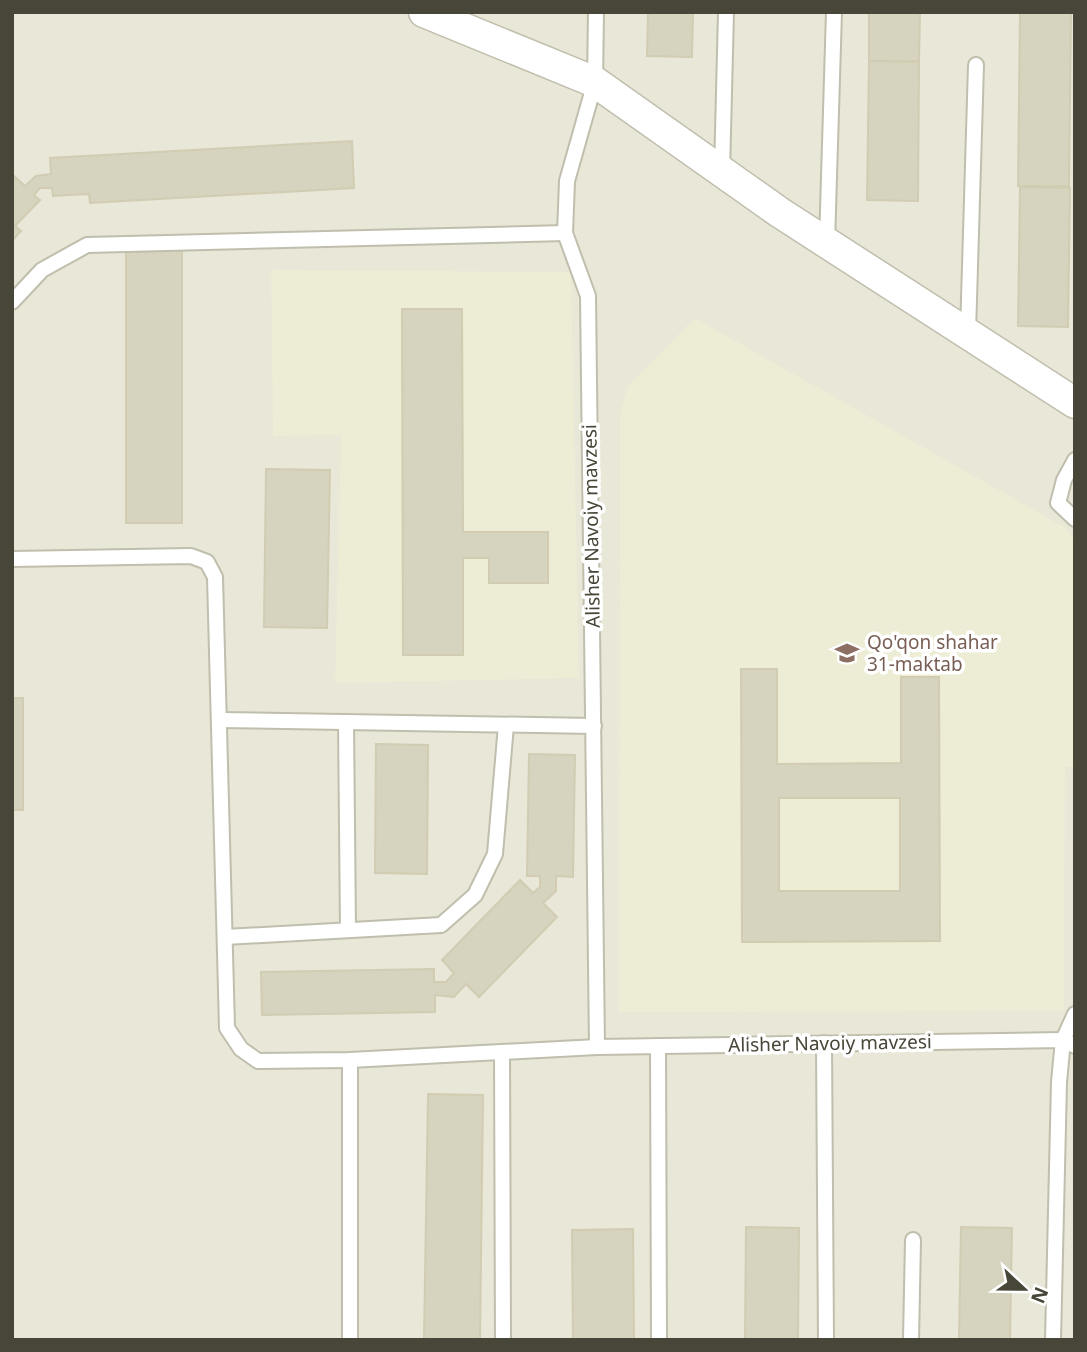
<svg xmlns="http://www.w3.org/2000/svg" width="1087" height="1352" viewBox="0 0 1087 1352" font-family="'Noto Sans',sans-serif">
<style>
.residential{fill:#e8e7d8}
.education{fill:#edecd4}
.building{fill:#d6d3bf;stroke:#d1ccb2;stroke-width:2;fill-rule:evenodd}
.lines{fill:none;stroke-linecap:round;stroke-linejoin:round}
.lane-casing{stroke:#c0beac;stroke-width:18}
.street-casing{stroke:#c0beac;stroke-width:33}
.lane{stroke:#fff;stroke-width:14}
.street{stroke:#fff;stroke-width:30}
.labels{text-anchor:middle;dominant-baseline:central;stroke-width:7;stroke-linejoin:round;paint-order:stroke}
.street-label{font-size:19px;fill:#484638;stroke:#fff}
.education-label{font-size:19px;fill:#785e54;stroke:#fff;text-anchor:start}
</style>
<rect width="100%" height="100%" fill="#f4f4ea"/>
<rect class="residential" x="12" y="12" width="1063" height="1328"/>
<g class="education">
<polygon points="271,270 571,272 579,678 335,683 341,435 273,436"/>
<polygon points="695,318 1066,528 1075,540 1075,767 1065,767 1064,1011 619,1012 620,415 628,386"/>
</g>
<g class="building">
<polygon points="648,12 693,12 692,57 647,56"/>
<polygon points="869,12 920,12 919,61 869,61"/>
<polygon points="1020,12 1071,12 1069,186 1018,186"/>
<polygon points="869,61 919,62 918,201 867,200"/>
<polygon points="352,141 354,188 90,203 89,194 53,196 52,188 40,188 34,195 40,200 15,226 21,231 12,241 12,174 25,186 36,176 51,174 50,158"/>
<polygon points="1020,187 1070,188 1068,327 1018,326"/>
<polygon points="182,248 182,523 126,523 126,249"/>
<polygon points="402,309 462,309 463,532 548,532 548,583 489,583 489,558 463,558 463,655 403,655"/>
<polygon points="266,469 330,470 327,628 264,627"/>
<path d="M 741,669 L 777,669 L 777,764 L 901,763 L 901,677 L 939,677 L 940,941 L 742,942 ZM 779,798 L 900,798 L 900,891 L 779,891 Z"/>
<rect x="12" y="698" width="11" height="112"/>
<polygon points="376,744 428,745 427,874 375,873"/>
<polygon points="529,754 575,755 573,877 556,876 556,891 543,903 557,917 479,997 466,984 454,997 435,995 435,1012 262,1015 261,972 434,969 434,982 446,982 454,973 442,960 520,880 533,893 540,887 540,876 527,876"/>
<polygon points="428,1094 483,1095 480,1340 424,1340"/>
<polygon points="746,1227 799,1228 798,1340 745,1340"/>
<polygon points="961,1227 1012,1228 1010,1340 959,1340"/>
<polygon points="633,1229 634,1340 573,1340 572,1230"/>
</g>
<g class="lines">
<g class="lane-casing">
<g id="lane">
<polyline points="596,12 595,82 567,181 565,233 588,296 597,1047"/>
<polyline points="722,172 726,12"/>
<polyline points="827,243 834,12"/>
<polyline points="12,302 42,270 87,245 565,233"/>
<polyline points="968,333 976,65"/>
<polyline points="1075,460 1064,480 1058,503 1075,519"/>
<polyline points="12,559 191,556 207,562 215,577 227,1028 241,1049 258,1061 350,1060 597,1047 1063,1040 1075,1046"/>
<polyline points="220,720 594,726"/>
<polyline points="346,722 348,930"/>
<polyline points="225,937 441,925 475,895 495,854 506,725"/>
<polyline points="824,1043 826,1340"/>
<polyline points="658,1046 659,1340"/>
<polyline points="502,1052 503,1340"/>
<polyline points="350,1340 350,1060"/>
<polyline points="911,1340 913,1240"/>
<polyline points="1053,1340 1059,1082 1063,1040 1075,1014"/>
</g>
</g>
<g class="street-casing">
<polyline id="street" points="424,12 595,82 779,212 1075,403"/>
</g>
<use href="#lane" class="lane"/>
<use href="#street" class="street"/>
</g>
<defs>
<g id="school-bare" transform="scale(1.89)"><path d="M0-5L7-2L0 1L-7-2ZM-4 1L0 2.5L4 1V4Q0 6-4 4Z" fill="#8d6e63" stroke="#fff" stroke-width="2.5" paint-order="stroke"/></g>
</defs>
<g fill-rule="evenodd">
<use href="#school-bare" x="847" y="653"/>
</g>
<g class="labels">
<g class="street-label">
<text transform="translate(591 526) rotate(-91)">Alisher Navoiy mavzesi</text>
<text transform="translate(830 1043) rotate(-1)">Alisher Navoiy mavzesi</text>
</g>
<g class="education-label">
<text x="867" y="642">Qo'qon shahar<tspan x="867" dy="22">31-maktab</tspan></text>
</g>
</g>
<rect width="1087" height="1352" fill="none" stroke="#484638" stroke-width="28"/>
<g transform="translate(1024 1289) rotate(112)" stroke="#ffffff" stroke-width="5" paint-order="stroke">
<path d="M0-5L12 26L0 18L-12 26Z" fill="#484638"/>
<text y="-10" font-size="19" font-weight="bold" text-anchor="middle" fill="#484638">N</text>
</g>
</svg>
